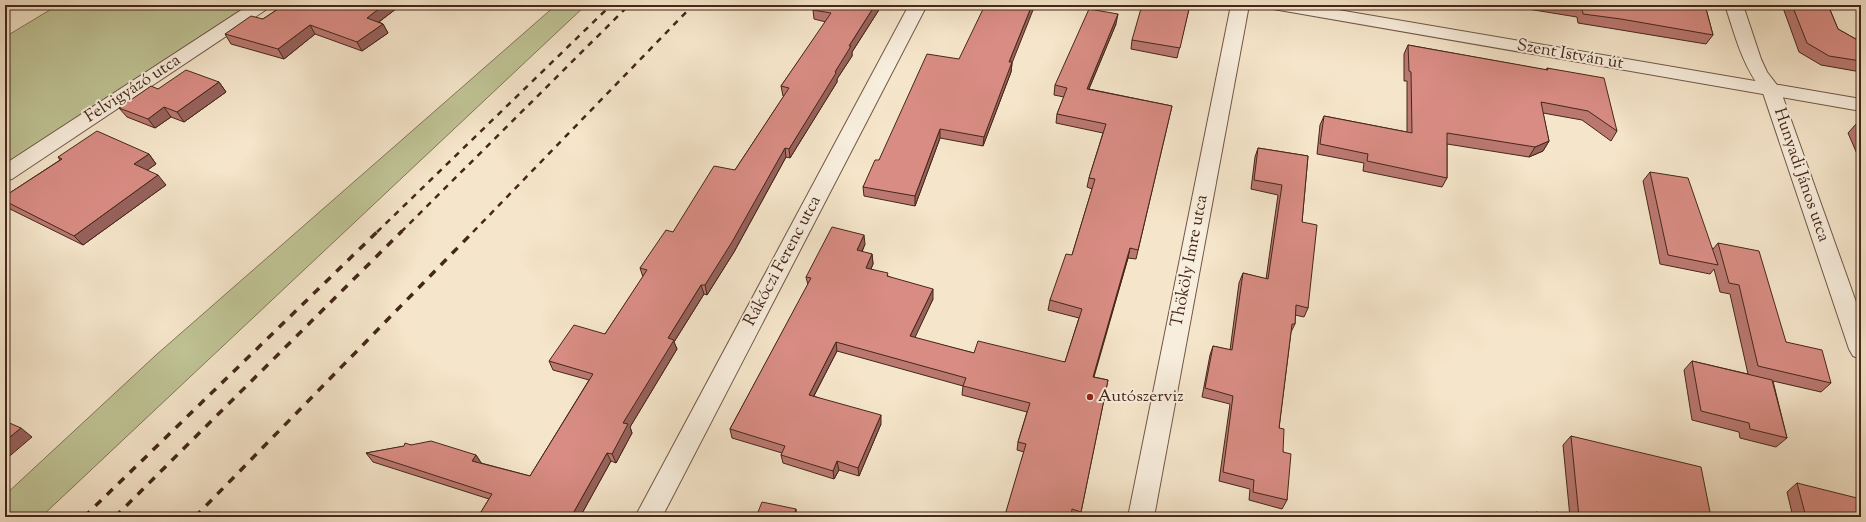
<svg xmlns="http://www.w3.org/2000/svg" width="1866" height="522" viewBox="0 0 1866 522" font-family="'Sorts Mill Goudy',serif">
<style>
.green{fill:#bfc395;stroke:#827558}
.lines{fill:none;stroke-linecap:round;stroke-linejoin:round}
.minor-casing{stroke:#715646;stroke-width:2}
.tertiary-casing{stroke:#715646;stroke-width:2}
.path{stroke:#45271a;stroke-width:2;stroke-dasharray:1 1.5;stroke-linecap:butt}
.minor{fill:#f8eedd;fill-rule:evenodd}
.tertiary{fill:#f8eedd;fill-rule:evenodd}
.rail-far1{stroke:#45271a;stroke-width:2.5;stroke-dasharray:6 6;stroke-linecap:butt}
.rail{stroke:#45271a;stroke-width:3.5;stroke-dasharray:8 8;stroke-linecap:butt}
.wall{fill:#ba7871;stroke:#45271a}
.shaded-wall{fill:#97625c;stroke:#45271a}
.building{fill:#d88c83;stroke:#45271a}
.poi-dot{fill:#8f2418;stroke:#f8eedd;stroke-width:1.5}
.labels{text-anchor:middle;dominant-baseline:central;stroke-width:4;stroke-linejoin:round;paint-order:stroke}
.street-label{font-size:17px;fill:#45271a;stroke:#f8eedd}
.poi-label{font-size:17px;fill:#45271a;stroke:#f8eedd;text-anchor:start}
</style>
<rect width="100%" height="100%" fill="#f5e5ca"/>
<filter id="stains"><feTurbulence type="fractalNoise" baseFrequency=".005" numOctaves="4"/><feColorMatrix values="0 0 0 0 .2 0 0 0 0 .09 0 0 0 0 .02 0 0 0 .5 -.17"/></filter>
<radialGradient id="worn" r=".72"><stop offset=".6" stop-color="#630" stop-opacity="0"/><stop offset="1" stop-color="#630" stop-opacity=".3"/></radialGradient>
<g class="green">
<polygon points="58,5 248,5 5,164 5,37"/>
<polygon points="556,5 586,5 41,517 5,517 5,495 156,355"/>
</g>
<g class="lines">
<g class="minor-casing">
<g id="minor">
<polygon points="249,5 270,5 267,9 12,179 5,181 5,164"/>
<polygon points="909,5 927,5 662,517 635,517"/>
<polygon points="1231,5 1249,5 1154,517 1128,517"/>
<path d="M 1725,5 L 1743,5 L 1761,59 L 1767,72 L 1780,89 L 1861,316 L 1861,359 L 1853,356 L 1849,349 L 1762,90 C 1742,65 1735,35 1725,5 Z"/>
</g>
</g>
<g class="tertiary-casing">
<polygon id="tertiary" points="1270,5 1309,5 1861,99 1861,111 1279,10 1273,9"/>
</g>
<polyline class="path" points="1196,5 1213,8"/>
<use href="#minor" class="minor"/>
<use href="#tertiary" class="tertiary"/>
<g class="rail-far1">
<polyline points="5,8 9,5"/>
<polyline points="377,232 611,5"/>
<polyline points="401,232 629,5"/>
<polyline points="473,232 693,5"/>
</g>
<g class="rail">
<polyline points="84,517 378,231"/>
<polyline points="115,517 402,231"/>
<polyline points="195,517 474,231"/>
</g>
</g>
<g class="wall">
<polygon points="284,5 401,5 379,22 383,24 388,33 362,51 315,34 284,59 231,44 225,34 263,19"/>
<polygon points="882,5 852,52 852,56 837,79 837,82 790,158 786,157 734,252 707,295 704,294 674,342 677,349 630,427 632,433 616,463 611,461 580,517 485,517 481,512 489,499 373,462 366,453 411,445 476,455 481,463 530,476 589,380 553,370 549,361 605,334 643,277 640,268 673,232 735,170 784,96 783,96 781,86 826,22 814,19 813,10"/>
<polygon points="1503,5 1705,5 1713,35 1706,44 1615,29 1578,23 1577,17"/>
<polygon points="1782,5 1828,5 1838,29 1861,42 1861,72 1821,65 1799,52"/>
<polygon points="1189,9 1177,58 1131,49 1132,40"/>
<polygon points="1116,24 1089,89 1172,106 1136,259 1128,258 1094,377 1108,380 1080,517 1005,517 1024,452 1017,450 1018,442 1027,412 962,395 963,386 837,351 814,396 881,424 859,476 839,470 834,479 783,463 781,455 782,453 732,438 730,429 808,285 806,277 865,244 862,252 872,254 873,264 871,269 888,276 933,299 914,338 974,353 1065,362 1079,318 1048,310 1050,300 1072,255 1092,189 1087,187 1089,178 1103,133 1056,123 1057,114 1064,97 1054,95 1055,85"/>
<polygon points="1408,45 1546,70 1547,68 1617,131 1611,141 1582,120 1543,113 1549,141 1543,151 1529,157 1447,144 1447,178 1442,187 1363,171 1364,163 1317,154 1320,125 1324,116 1407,132 1407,81 1404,81 1404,54"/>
<polygon points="959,59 1012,63 1011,72 983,146 940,138 915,206 864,196 863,187 879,160"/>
<polygon points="219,82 226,92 184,122 171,117 155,128 127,117 119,108 158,89"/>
<polygon points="1857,123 1861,124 1861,163 1848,133"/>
<polygon points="1258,148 1308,156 1302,222 1308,308 1304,317 1295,315 1295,324 1291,332 1279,428 1283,452 1287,500 1282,509 1249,500 1250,489 1219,481 1230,404 1202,397 1210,355 1213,346 1230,350 1239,283 1243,273 1266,279 1278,195 1251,189 1255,157"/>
<polygon points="149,154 156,164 147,170 166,185 83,245 10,209 5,203 5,196 60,160 58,157"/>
<polygon points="1650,172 1713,249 1718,243 1786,342 1831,383 1821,392 1773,381 1787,438 1776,447 1740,438 1739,432 1692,420 1684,370 1692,361 1748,374 1730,294 1720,292 1714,269 1710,274 1660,264 1643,181"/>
<polygon points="1571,436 1711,517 1570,517 1563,445"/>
<polygon points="1797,483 1861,517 1793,517 1787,492"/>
<polygon points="1536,512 1537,517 1531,517"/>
</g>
<g class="shaded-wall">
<polygon points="384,5 401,5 372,27 367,18"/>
<polygon points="875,5 882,5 852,52 852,56 837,79 837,82 790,158 789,149 835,72 849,46"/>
<polygon points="1032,5 1035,5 1012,63 1011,72 983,146 984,137 1009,62"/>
<polygon points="1118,14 1116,24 1085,98 1087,89"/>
<polygon points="383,24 388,33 362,51 357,42"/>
<polygon points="310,25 315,34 284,59 278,49"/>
<polygon points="219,82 226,92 184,122 177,112"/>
<polygon points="164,107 171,117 155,128 148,119"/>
<polygon points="940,129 940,138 915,206 915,196"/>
<polygon points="1549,141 1543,151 1529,157 1535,147"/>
<polygon points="785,148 786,157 734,252 707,295 705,285"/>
<polygon points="149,154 156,164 142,174 134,164"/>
<polygon points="158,175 166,185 83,245 74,236"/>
<polygon points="864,235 865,244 858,260 857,250"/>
<polygon points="1130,248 1128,258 1091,385 1093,377"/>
<polygon points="872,254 873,264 867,277 866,268"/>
<polygon points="701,285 704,294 674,342 677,349 630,427 632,433 616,463 612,454 623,423 668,338"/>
<polygon points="933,289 933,299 911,346 910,336"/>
<polygon points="836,342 837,351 810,403 809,395"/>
<polygon points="881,415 881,424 859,476 858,468"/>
<polygon points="21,428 32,437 5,460 5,441"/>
<polygon points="607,453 611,461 580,517 571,517"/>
<polygon points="476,455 482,464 472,461"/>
<polygon points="837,461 839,470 834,479 833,471"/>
<polygon points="796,509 797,517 793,517"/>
</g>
<g class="building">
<polygon points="284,5 384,5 367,18 383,24 357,42 310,25 278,49 225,34 251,16 263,19"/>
<polygon points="817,5 875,5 849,46 851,46 835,72 836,73 789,149 785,148 732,242 705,285 701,285 668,338 674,340 623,423 628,424 612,454 607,453 571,517 500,517 481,512 492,494 366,453 404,446 405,443 411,445 431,441 476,455 472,461 530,476 593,374 549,361 574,325 605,334 647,270 640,268 666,230 673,232 714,166 735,170 789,88 781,86 831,13 813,10"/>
<polygon points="985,5 1032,5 1009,62 1012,62 984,137 940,129 915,196 863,187 875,160 879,160 927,54 959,59"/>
<polygon points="1142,5 1164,5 1189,9 1180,48 1132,40"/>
<polygon points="1564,5 1705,5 1713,35 1621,19 1583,14 1582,8"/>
<polygon points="1792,5 1828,5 1838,29 1861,42 1861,61 1829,56 1807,43"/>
<polygon points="1089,9 1118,14 1087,89 1172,106 1138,250 1130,248 1093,377 1108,380 1081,512 1072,509 1071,517 1013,517 1005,515 1026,444 1018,442 1030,403 963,386 966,378 836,342 809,395 881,415 858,468 837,461 833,471 781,455 785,446 730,429 811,278 806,277 832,227 864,235 857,250 872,254 866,268 888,273 887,276 933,289 910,336 974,353 978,341 1065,362 1082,309 1050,300 1066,254 1072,255 1095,179 1089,178 1106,124 1057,114 1067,88 1055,85"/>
<polygon points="1408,45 1548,70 1547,68 1604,78 1617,131 1588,111 1541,102 1549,141 1535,147 1447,133 1447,178 1367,161 1368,154 1320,144 1324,116 1412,133 1411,72 1409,71"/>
<polygon points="186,70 219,82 177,112 164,107 148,119 119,108 151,86 158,89"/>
<polygon points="1857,123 1861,124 1861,133"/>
<polygon points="97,131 149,154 134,164 158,175 74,236 5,201 5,196 62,159 58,157"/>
<polygon points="1258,148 1308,156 1302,222 1317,225 1308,308 1296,305 1295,324 1292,324 1279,428 1284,429 1283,452 1291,454 1287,500 1253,492 1254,480 1223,472 1233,396 1205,388 1213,346 1232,350 1243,273 1268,279 1282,185 1254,180"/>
<polygon points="1650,172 1688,178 1718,265 1668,255"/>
<polygon points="1718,243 1759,251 1786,342 1822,350 1831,383 1758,366 1739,285 1729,283"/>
<polygon points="1692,361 1772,380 1787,438 1750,429 1749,423 1701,411"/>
<polygon points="5,421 21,428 5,441"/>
<polygon points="1571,436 1701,467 1711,517 1579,517"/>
<polygon points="1797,483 1857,498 1861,512 1861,517 1806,517"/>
<polygon points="762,502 796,509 793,517 756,517"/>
<polygon points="1536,512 1557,517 1537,517"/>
</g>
<circle class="poi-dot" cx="1090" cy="397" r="4"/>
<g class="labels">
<g class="street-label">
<text transform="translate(1570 55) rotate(10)">Szent István út</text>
<text transform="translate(133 89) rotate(-33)">Felvigyázó utca</text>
<text transform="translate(1801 175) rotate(71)">Hunyadi János utca</text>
<text transform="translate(783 261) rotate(-62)">Rákóczi Ferenc utca</text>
<text transform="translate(1190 261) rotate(-79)">Thököly Imre utca</text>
</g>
<g class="poi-label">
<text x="1098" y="397">Autószerviz</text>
</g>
</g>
<rect width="1866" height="522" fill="none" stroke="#f5e5ca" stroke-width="20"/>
<rect x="6" y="6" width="1854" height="510" fill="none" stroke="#45271a" stroke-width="2"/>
<rect x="10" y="10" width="1846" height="502" fill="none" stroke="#45271a"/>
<rect width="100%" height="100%" filter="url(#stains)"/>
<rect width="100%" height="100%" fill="url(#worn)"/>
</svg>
